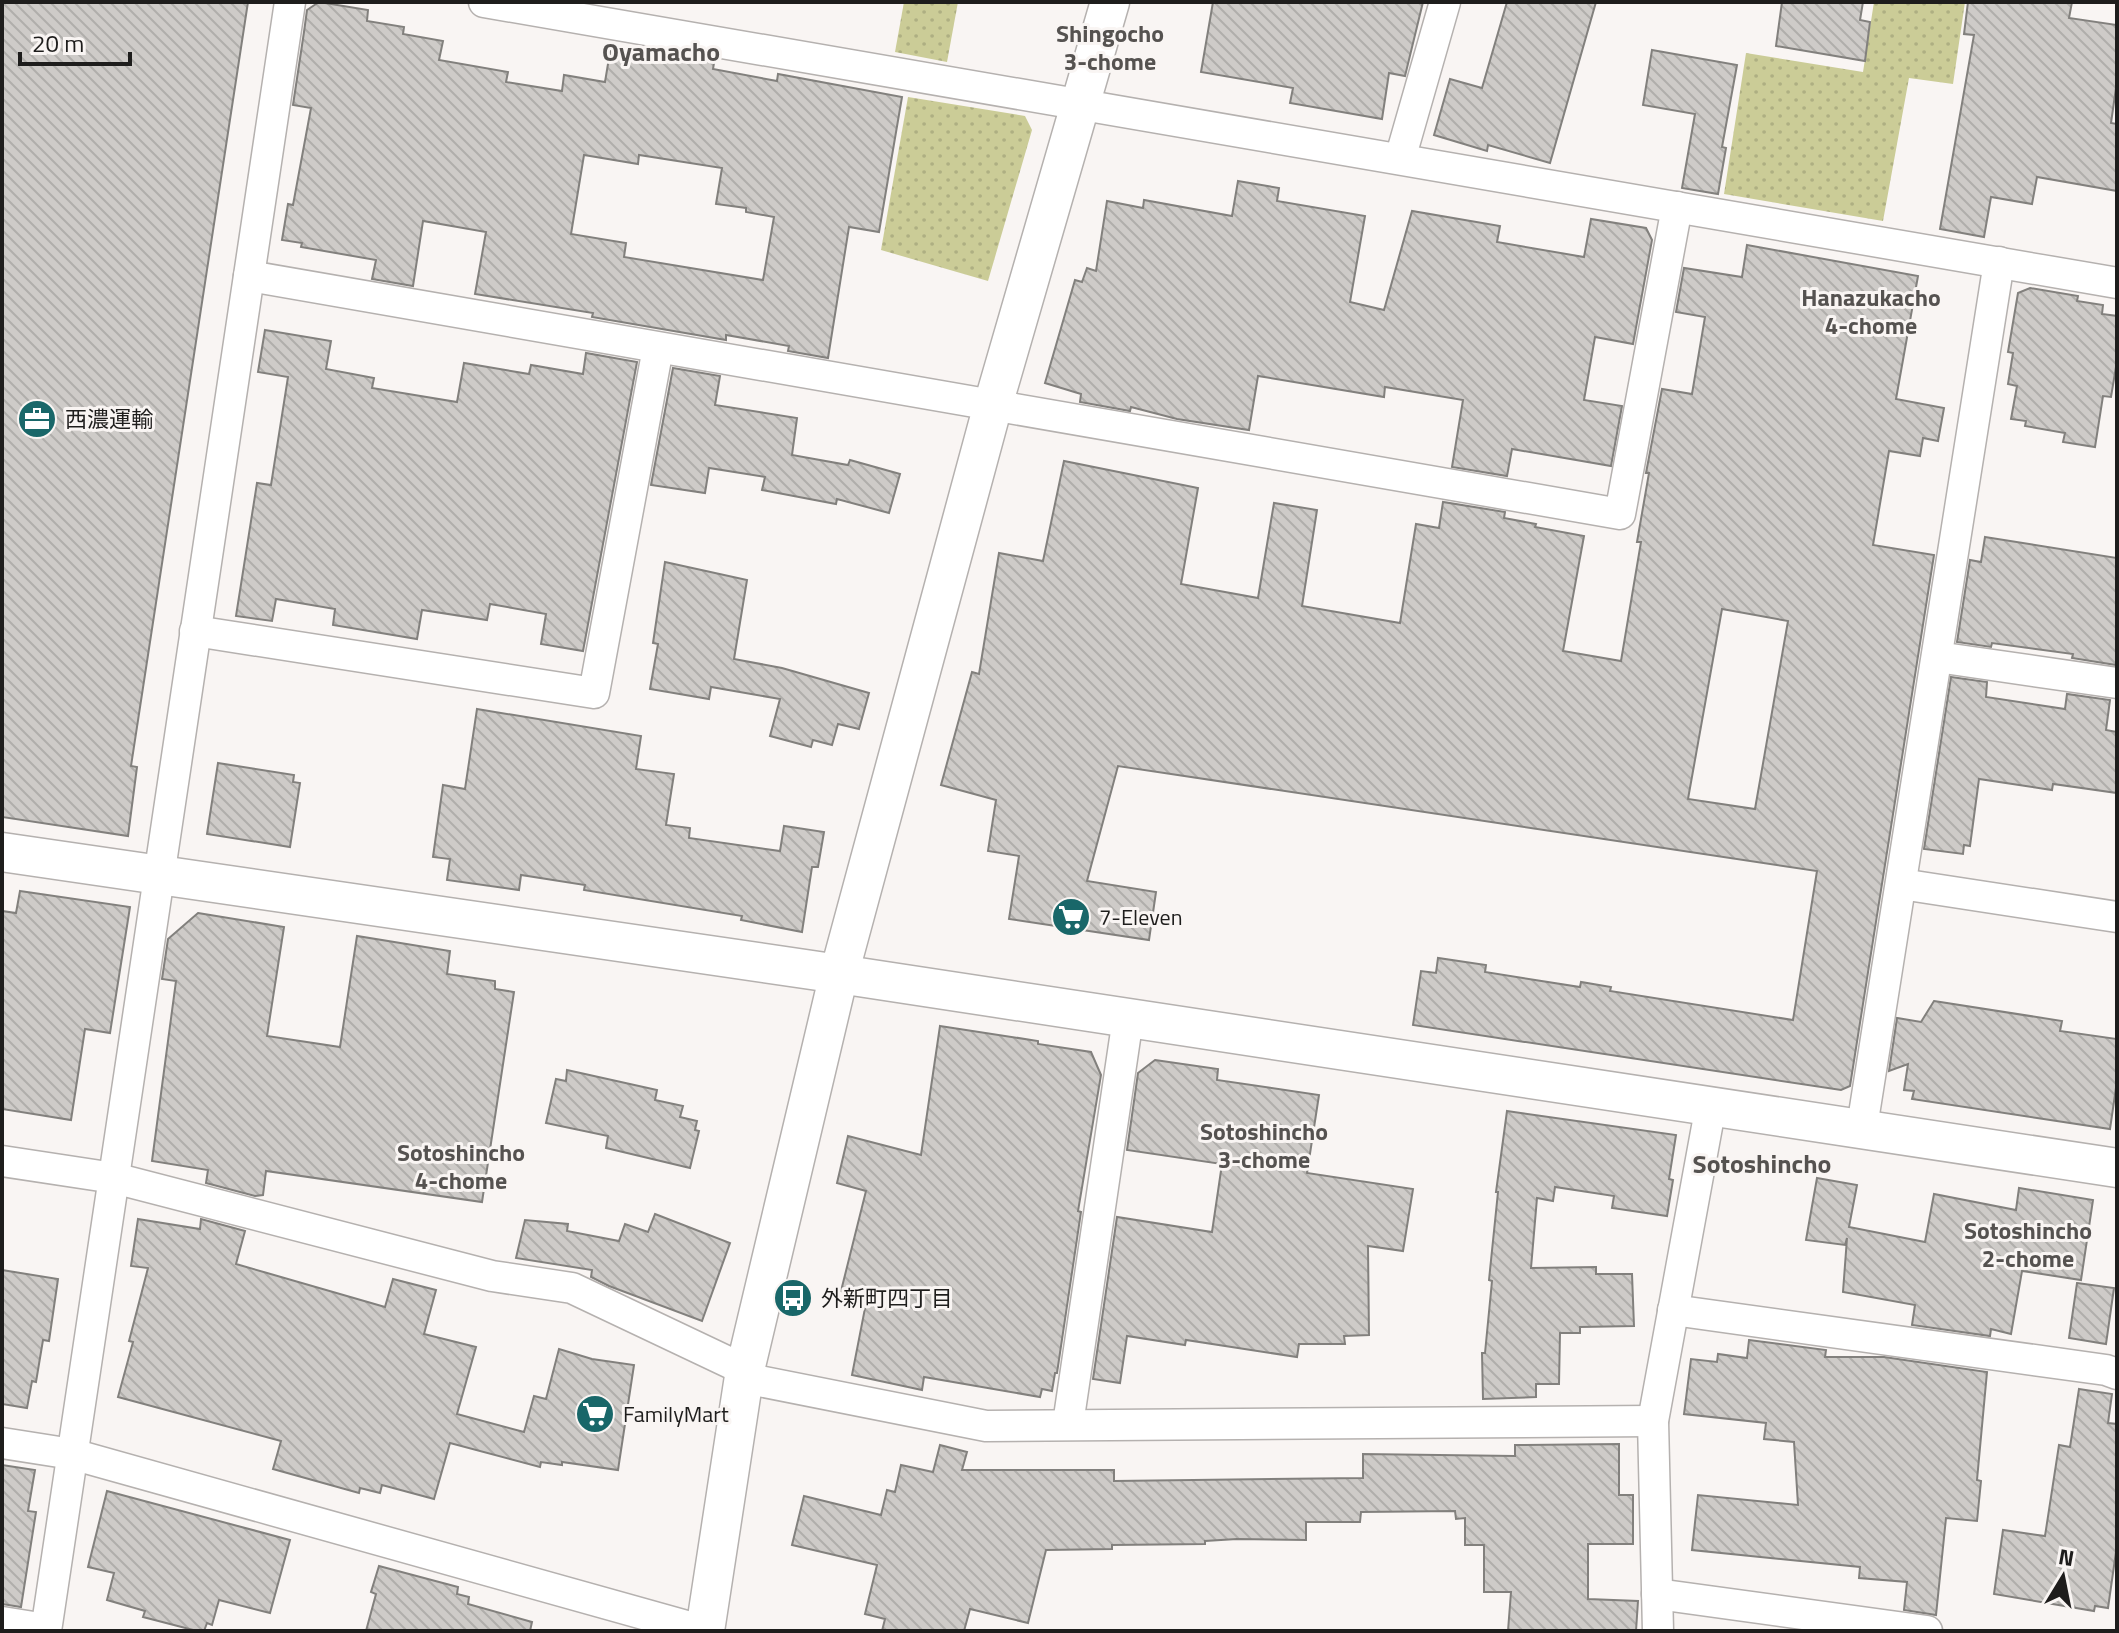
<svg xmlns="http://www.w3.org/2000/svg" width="2119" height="1633" viewBox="0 0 2119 1633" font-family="'Titillium Web','Noto Sans JP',sans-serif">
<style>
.garden{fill:url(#garden-dots)}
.building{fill:url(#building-back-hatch);stroke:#82807d;stroke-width:2;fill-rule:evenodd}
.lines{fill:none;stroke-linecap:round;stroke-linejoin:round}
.minor-casing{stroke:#b5b1af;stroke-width:33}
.tertiary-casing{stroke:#b5b1af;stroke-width:41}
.minor{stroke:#fff;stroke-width:30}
.tertiary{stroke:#fff;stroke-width:38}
.labels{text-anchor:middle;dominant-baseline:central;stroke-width:6;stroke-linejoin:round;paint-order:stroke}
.poi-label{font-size:22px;fill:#1e1d1c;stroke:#f9f5f3;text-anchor:start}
.neighbourhood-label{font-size:24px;font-weight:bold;fill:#555250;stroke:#f9f5f3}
.quarter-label{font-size:26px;font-weight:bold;fill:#555250;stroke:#f9f5f3}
</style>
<defs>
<pattern id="garden-dots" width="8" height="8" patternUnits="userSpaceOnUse" patternTransform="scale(2)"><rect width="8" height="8" fill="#cbcc97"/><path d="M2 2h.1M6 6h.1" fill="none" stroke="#aeaf82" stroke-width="1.8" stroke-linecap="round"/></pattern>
<pattern id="building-back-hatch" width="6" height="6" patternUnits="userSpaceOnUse" patternTransform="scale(2)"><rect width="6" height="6" fill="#cecbc8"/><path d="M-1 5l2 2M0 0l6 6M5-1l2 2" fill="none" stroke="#b0aeab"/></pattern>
</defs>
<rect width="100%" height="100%" fill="#f9f5f3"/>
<g class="garden">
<polygon points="904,2 958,2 947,62 895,52"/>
<polygon points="1874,2 1965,2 1953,84 1909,78 1883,221 1724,194 1746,53 1863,72"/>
<polygon points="908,97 1025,116 1032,130 988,281 881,250"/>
</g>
<g class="building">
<polygon points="2,2 248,2 131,766 137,767 128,836 2,817"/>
<path d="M 319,2 L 368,10 L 367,21 L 404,27 L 403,34 L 443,41 L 439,60 L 508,72 L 506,82 L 562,91 L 564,75 L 605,82 L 611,46 L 714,63 L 713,69 L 777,81 L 778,74 L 902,97 L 879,232 L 849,227 L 828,358 L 788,351 L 789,346 L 726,335 L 726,340 L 592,317 L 593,313 L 475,294 L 486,232 L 423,221 L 413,286 L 372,279 L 376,260 L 301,247 L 302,243 L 282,240 L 288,204 L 293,205 L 311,108 L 293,105 L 304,32 L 307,10 ZM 584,155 L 638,164 L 639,155 L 722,168 L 716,204 L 746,208 L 746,212 L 774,217 L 763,280 L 624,257 L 626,243 L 571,234 Z"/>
<polygon points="1213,2 1423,2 1405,76 1389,73 1382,119 1290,103 1293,88 1201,72"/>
<polygon points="1507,2 1596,2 1550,163 1488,145 1487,151 1434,135 1450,79 1482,88"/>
<polygon points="1782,2 1863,2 1860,20 1870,22 1865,61 1776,46"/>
<polygon points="1968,2 2072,2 2069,18 2117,25 2117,81 2111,123 2117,124 2117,191 2037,177 2032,204 1991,197 1984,237 1940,229 1974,35 1964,34"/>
<polygon points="1652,50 1737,65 1722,147 1726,148 1718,194 1682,188 1695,114 1643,105"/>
<polygon points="1238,181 1279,188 1277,201 1365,216 1350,302 1384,310 1412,211 1500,226 1497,242 1584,257 1591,219 1646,228 1652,240 1633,344 1595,337 1584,400 1622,406 1611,466 1512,449 1507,476 1452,467 1463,400 1385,387 1384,397 1258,376 1249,430 1177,419 1131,407 1130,411 1080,402 1081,394 1045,383 1075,280 1082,282 1087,268 1096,271 1107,201 1143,208 1144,200 1232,216"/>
<path d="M 1747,245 L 1918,276 L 1896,399 L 1944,408 L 1938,441 L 1923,438 L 1920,456 L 1889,451 L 1873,545 L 1934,555 L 1850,1086 L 1841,1090 L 1413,1025 L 1421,971 L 1436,973 L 1438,958 L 1486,965 L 1485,972 L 1580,987 L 1581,982 L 1611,987 L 1610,991 L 1793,1020 L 1817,871 L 1118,766 L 1087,881 L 1156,892 L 1149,940 L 1009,919 L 1019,856 L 988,851 L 996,800 L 941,785 L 972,672 L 979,674 L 999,553 L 1043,561 L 1064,461 L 1198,488 L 1181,584 L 1258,598 L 1274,503 L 1317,510 L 1302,606 L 1400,623 L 1416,524 L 1439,528 L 1443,502 L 1505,512 L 1504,518 L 1536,524 L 1535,527 L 1584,536 L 1563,651 L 1621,661 L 1641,542 L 1637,542 L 1649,473 L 1646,473 L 1662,389 L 1692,394 L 1705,317 L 1676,312 L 1684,268 L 1742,277 ZM 1722,609 L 1788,621 L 1755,809 L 1688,799 Z"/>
<polygon points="2030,288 2078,296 2077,301 2103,305 2102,314 2117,316 2117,361 2111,397 2103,396 2095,447 2063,442 2065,433 2025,426 2026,421 2011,419 2017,386 2008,384 2013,353 2008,352 2018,293"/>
<polygon points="265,330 331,341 326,369 374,378 372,388 457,402 464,363 529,374 531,365 583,374 586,353 637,362 583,651 541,644 546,614 490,604 487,620 422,610 417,639 333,625 335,609 276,599 272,621 236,616 257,483 271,485 288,377 258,372"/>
<polygon points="673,368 720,376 715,405 797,418 792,455 848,465 850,460 900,474 889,513 837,499 836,504 762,490 765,477 709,468 705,493 651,485"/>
<polygon points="1985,537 2117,558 2116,665 2072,658 2073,654 1992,643 1991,647 1957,642 1970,560 1981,562"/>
<polygon points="665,562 747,580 734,659 782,668 869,693 859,729 838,724 832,745 813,740 811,747 770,736 780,699 711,687 709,699 650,689 658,644 653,643"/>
<polygon points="1951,677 1987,682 1986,697 2065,709 2067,694 2110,700 2106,730 2117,732 2117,793 2053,784 2052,790 1979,779 1970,846 1964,845 1963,854 1924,849"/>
<polygon points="477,709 641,736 636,769 674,774 666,825 690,828 689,838 780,851 784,826 824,832 818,867 812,867 802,932 741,920 742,916 584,890 585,885 521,875 519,890 447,880 450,859 433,857 443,785 465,789"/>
<polygon points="218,763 294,775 293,782 300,783 290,847 207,834"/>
<polygon points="20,891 130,907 110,1033 85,1029 71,1120 2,1109 2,911 16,913"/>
<polygon points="198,913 284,927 267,1036 340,1047 357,936 450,951 447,974 495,981 495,989 514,992 482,1202 266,1171 263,1195 255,1196 206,1183 208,1170 152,1161 176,981 162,979 168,939"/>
<polygon points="1934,1001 2062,1021 2060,1031 2117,1039 2117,1081 2110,1129 1912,1099 1914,1091 1904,1090 1908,1064 1889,1071 1897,1018 1921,1022"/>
<polygon points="940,1026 1038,1041 1038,1044 1091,1052 1101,1075 1078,1211 1081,1212 1057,1373 1055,1373 1052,1391 1042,1389 1040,1397 924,1377 922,1390 852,1375 867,1298 841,1291 866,1191 837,1183 848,1136 921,1155"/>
<polygon points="1155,1060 1218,1069 1217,1080 1319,1095 1307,1173 1413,1189 1403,1251 1368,1246 1369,1335 1344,1336 1345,1344 1299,1344 1297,1357 1186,1340 1185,1345 1127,1336 1120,1383 1093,1379 1117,1217 1212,1232 1222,1164 1127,1150 1138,1073"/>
<polygon points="567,1070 657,1090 655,1100 683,1106 680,1117 697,1121 695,1130 699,1131 690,1168 606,1148 608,1136 546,1123 556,1079 566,1081"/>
<polygon points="1507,1111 1676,1135 1669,1179 1673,1180 1667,1216 1612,1208 1614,1196 1555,1187 1553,1201 1537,1198 1531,1268 1596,1267 1596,1274 1632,1274 1634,1326 1580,1327 1580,1333 1560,1333 1559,1384 1536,1384 1536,1397 1483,1399 1482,1353 1485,1353 1492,1281 1489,1280 1498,1192 1496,1192"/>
<polygon points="1817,1178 1857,1185 1849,1227 1925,1242 1934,1194 2016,1210 2019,1188 2093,1200 2081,1280 2022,1271 2011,1334 1991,1329 1990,1336 1912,1325 1915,1305 1843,1292 1847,1238 1845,1245 1806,1240"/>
<polygon points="655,1214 730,1243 702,1321 609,1286 591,1277 592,1270 516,1258 525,1220 568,1224 567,1231 619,1241 625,1224 648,1232"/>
<polygon points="138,1219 200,1229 201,1219 245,1231 236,1264 385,1307 393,1279 436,1290 424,1334 476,1347 457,1414 524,1432 534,1396 546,1399 559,1349 592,1359 634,1365 618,1470 562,1462 562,1465 541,1462 540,1467 450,1443 434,1499 382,1485 380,1493 360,1488 359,1493 273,1469 281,1441 118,1397 133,1342 129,1341 148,1268 131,1266"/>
<polygon points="2,1270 58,1279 49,1341 43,1340 36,1382 32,1381 27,1408 2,1404"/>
<polygon points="2077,1283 2114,1288 2106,1344 2069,1338"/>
<polygon points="1749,1340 1826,1350 1825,1357 1884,1357 1987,1372 1977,1480 1981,1481 1977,1521 1946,1518 1936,1615 1904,1610 1907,1582 1859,1578 1860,1567 1692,1550 1698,1495 1798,1505 1794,1442 1764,1439 1766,1423 1684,1414 1691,1359 1717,1362 1718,1354 1747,1358"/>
<polygon points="2079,1389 2112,1394 2108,1423 2117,1424 2117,1545 2108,1608 2095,1606 2094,1611 1994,1594 2003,1530 2045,1536 2059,1445 2070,1447"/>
<polygon points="1619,1444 1619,1495 1633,1495 1633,1544 1588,1544 1588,1599 1638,1601 1636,1631 1508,1631 1511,1592 1484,1592 1484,1545 1465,1545 1465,1518 1456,1519 1455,1511 1361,1512 1360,1522 1306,1522 1306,1540 1237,1539 1205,1541 1205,1544 1112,1545 1112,1549 1046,1550 1028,1623 970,1609 964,1631 882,1631 885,1619 865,1614 877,1565 792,1545 804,1496 881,1515 887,1490 895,1492 901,1465 933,1472 940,1445 967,1452 962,1470 1114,1470 1114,1481 1363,1478 1363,1454 1515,1456 1515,1445"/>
<polygon points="2,1465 35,1470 28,1511 36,1512 21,1607 2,1604"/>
<polygon points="107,1491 290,1540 270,1613 219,1600 212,1625 207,1623 204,1631 197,1631 143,1617 145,1611 107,1600 114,1573 88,1567"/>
<polygon points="379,1566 458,1587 457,1594 469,1597 468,1604 532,1622 530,1631 366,1631 376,1594 371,1592"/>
</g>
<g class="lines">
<g class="minor-casing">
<g id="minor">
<polyline points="484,2 2117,283"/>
<polyline points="1400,159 1445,2"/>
<polyline points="249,276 1620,514 1677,207"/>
<polyline points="195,631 594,693 658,348"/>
<polyline points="1937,657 2117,683"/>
<polyline points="1901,884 2117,917"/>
<polyline points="1862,1127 1999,262"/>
<polyline points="2,1161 114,1178 492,1276 572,1288 745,1370"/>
<polyline points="1673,1310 2106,1370 2117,1374"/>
<polyline points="744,1378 986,1426 1653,1421"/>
<polyline points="1068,1424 1128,1018"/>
<polyline points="2,1443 72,1454 704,1631"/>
<polyline points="1657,1594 1927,1631"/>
<polyline points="2,1622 46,1629"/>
<polyline points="46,1631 290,2"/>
<polyline points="1658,1631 1653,1421 1711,1105"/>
</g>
</g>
<g class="tertiary-casing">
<g id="tertiary">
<polyline points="2,852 839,974 2117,1168"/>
<polyline points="705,1631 745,1370 839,974 993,405 1110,2"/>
</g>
</g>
<use href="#minor" class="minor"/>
<use href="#tertiary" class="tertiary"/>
</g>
<defs>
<g id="office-disc" transform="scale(2)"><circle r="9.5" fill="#196769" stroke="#f9f5f3"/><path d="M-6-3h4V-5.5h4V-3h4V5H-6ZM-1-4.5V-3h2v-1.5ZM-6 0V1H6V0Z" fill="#fff"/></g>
<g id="supermarket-disc" transform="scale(2)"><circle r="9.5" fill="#196769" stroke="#f9f5f3"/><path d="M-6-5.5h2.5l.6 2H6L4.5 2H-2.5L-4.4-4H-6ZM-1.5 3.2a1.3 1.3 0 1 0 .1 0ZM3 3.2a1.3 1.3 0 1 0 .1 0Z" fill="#fff"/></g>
<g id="bus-disc" transform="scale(2)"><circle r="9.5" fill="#196769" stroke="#f9f5f3"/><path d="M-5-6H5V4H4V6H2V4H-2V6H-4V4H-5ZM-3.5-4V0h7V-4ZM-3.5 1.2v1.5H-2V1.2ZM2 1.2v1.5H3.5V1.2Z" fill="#fff"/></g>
</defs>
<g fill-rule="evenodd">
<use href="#office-disc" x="37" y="419"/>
<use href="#supermarket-disc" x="1071" y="917"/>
<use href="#bus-disc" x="793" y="1298"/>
<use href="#supermarket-disc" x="595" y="1414"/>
</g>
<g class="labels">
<g class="poi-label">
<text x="65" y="419">西濃運輸</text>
<text x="1099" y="917">7-Eleven</text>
<text x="821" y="1298">外新町四丁目</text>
<text x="623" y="1414">FamilyMart</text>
</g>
<g class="neighbourhood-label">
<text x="1110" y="33">Shingocho<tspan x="1110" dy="28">3-chome</tspan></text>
<text x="1871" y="297">Hanazukacho<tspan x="1871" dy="28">4-chome</tspan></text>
<text x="1264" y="1131">Sotoshincho<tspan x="1264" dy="28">3-chome</tspan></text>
<text x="461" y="1152">Sotoshincho<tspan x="461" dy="28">4-chome</tspan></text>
<text x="2028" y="1230">Sotoshincho<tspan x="2028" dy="28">2-chome</tspan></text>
</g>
<g class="quarter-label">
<text x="661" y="51">Oyamacho</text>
<text x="1762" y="1163">Sotoshincho</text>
</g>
</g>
<rect width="2119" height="1633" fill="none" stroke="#1e1d1c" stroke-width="8"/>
<g transform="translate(2063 1577) rotate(10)" stroke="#f9f5f3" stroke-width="6" paint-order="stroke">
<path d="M0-6L14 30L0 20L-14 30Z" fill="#1e1d1c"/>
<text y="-12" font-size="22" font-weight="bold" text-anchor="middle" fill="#1e1d1c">N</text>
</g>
<path d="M20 52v12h110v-12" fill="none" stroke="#1e1d1c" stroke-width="4"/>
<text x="32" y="52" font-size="24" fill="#1e1d1c" stroke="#f9f5f3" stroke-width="6" paint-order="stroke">20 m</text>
</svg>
